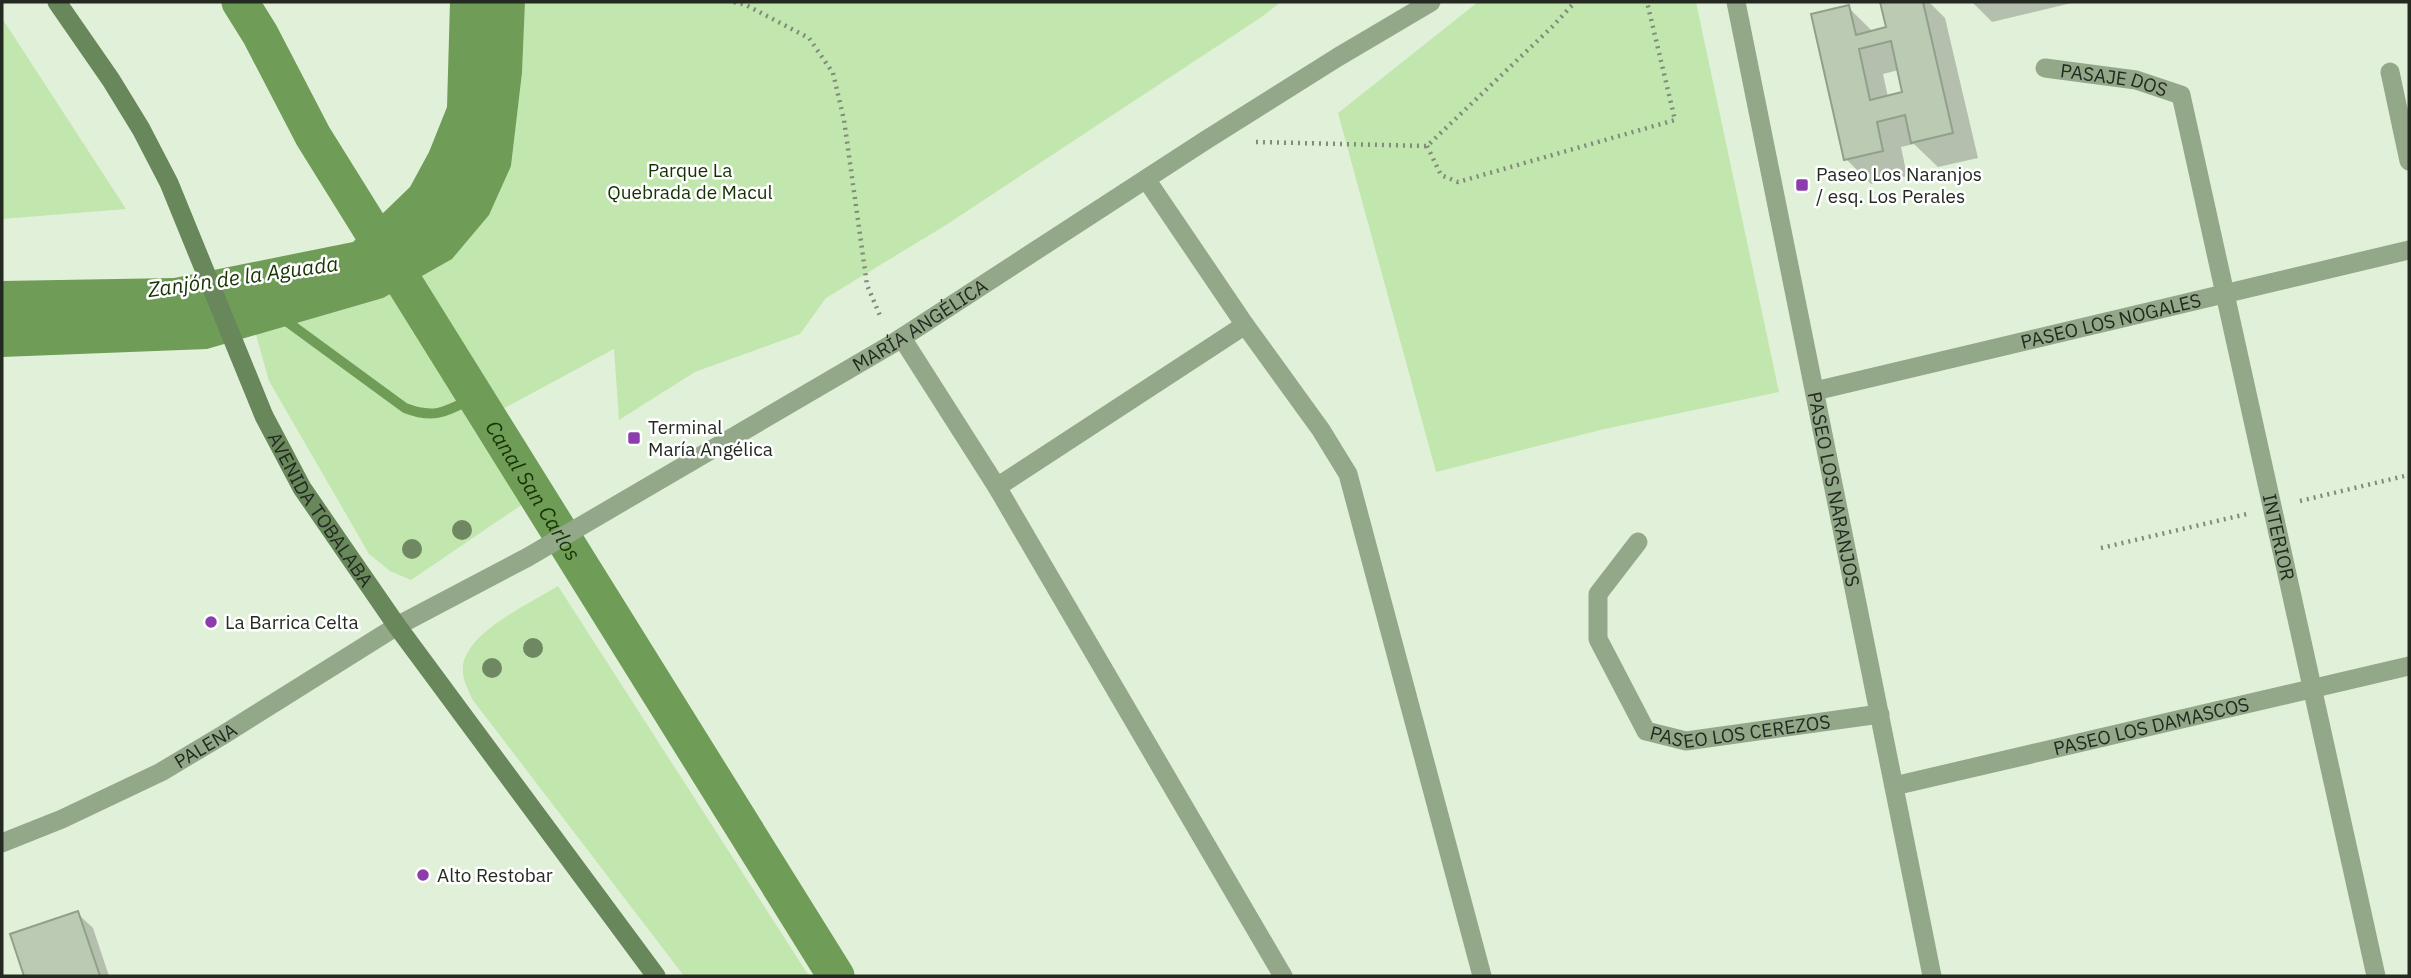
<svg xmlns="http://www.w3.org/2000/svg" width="2411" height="978" viewBox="0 0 2411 978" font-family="'IBM Plex Sans',sans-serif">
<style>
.green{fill:#c1e7af}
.water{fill:#6f9d58}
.shadow{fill:#0003;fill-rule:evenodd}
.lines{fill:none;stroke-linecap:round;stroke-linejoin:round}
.stream{stroke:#6f9d58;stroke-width:10}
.canal{stroke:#6f9d58;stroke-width:37}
.building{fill:#bacab3;stroke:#91a08b;stroke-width:2;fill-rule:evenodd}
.path{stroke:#808b7a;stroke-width:4.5;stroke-dasharray:2 5;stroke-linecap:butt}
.service{stroke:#93a889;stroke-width:19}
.minor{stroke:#93a889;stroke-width:19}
.tertiary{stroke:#93a889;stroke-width:19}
.secondary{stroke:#68875a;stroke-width:19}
.tree{fill:#708862}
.poi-dot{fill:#8d3cab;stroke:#fff;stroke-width:2.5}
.labels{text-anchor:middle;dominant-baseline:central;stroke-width:5;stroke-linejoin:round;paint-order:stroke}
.street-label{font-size:19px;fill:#242a21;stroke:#fff}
.park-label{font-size:19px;fill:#143200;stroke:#fff}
.poi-label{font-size:19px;fill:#242a21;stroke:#fff;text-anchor:start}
.water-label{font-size:21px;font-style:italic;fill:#173502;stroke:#fff}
</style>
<rect width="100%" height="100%" fill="#e1f1d9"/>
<g class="green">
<polygon points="525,2 1281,2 1263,16 946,225 826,298 800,334 695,372 619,420 614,349 475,424 526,502 411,580 390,571 369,554 269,381 256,335 383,298 511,166 522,73"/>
<polygon points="1478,2 1696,2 1779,392 1600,430 1436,472 1338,113"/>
<polygon points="2,18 126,209 2,219"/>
<path d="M 558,586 L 809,976 L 684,976 L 472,699 C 469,691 463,681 463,672 C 459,635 531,603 558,586 Z"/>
</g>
<polygon class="water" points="450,2 525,2 522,73 511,166 489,215 452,259 383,298 207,349 2,357 2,281 174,278 353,242 410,187 429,152 447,107"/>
<g class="shadow">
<path d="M 1882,2 L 1929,2 L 1945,18 L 1978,158 L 1938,167 L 1914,144 L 1901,147 L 1907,176 L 1871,184 L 1846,159 L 1848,7 L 1873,32 L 1888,29 ZM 1899,70 L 1904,94 L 1888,97 L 1883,74 Z"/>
<polygon points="1972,2 2076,2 1992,22"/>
<polygon points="77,913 93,928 109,976 26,976 12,935"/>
</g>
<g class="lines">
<path class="stream" d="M 282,318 L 405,408 C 436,420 447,411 475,397"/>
<path class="canal" id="s1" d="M 240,2 L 260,34 L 313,136 L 836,976"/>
</g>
<g class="building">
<path d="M 1880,2 L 1923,2 L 1953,133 L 1911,143 L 1905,115 L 1877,122 L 1883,151 L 1844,160 L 1811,14 L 1849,5 L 1856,35 L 1886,27 ZM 1891,41 L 1902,92 L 1870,100 L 1859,49 Z"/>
<polygon points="78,911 100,976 24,976 10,934"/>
</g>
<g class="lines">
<g class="path">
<polyline points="734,2 746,5 809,38 833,73 844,120 867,285 881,318"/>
<polyline points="1256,142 1427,146 1553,26 1575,2"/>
<polyline points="1427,146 1441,175 1458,182 1675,120 1647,2"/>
<polyline points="2300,501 2409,475"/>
<polyline points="2101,548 2247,514"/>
</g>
<g class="service">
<polyline points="2390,72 2409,161"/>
<polyline points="1146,179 1245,325 1321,430 1348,474 1482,976"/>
<polyline points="1245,325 997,487 1283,976"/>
<polyline points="902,338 997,487"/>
</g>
<g class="minor">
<path id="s2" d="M 1736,2 L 1932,976"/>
<path id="s3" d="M 2045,68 L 2136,80 L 2181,95 L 2376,976"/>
<path id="s4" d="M 1815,391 L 2409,250"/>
<path id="s5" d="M 1638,542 L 1598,594 L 1598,639 L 1646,731 L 1686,741 L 1880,714"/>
<path id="s6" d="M 1894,786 L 2409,666"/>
</g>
<path class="tertiary" id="s7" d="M 2,843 L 62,819 L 161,772 L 223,735 L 397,626 L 528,557 L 892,344 L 1206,140 L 1338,57 L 1431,2"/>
<path class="secondary" id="s8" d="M 57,2 L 111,80 L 141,129 L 169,183 L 264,416 L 302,488 L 397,626 L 656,976"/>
</g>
<g class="tree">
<circle cx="462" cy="530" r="10"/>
<circle cx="412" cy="549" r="10"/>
<circle cx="533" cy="648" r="10"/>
<circle cx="492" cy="668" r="10"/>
</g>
<g class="poi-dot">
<rect x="1795" y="178" width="14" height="14" rx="3.5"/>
<rect x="627" y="431" width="14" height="14" rx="3.5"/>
<circle cx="211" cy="622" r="7"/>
<circle cx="423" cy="875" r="7"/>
</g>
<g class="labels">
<g class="street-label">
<text stroke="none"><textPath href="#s3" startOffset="70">PASAJE DOS</textPath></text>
<text stroke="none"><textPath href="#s4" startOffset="304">PASEO LOS NOGALES</textPath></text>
<text stroke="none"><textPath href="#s7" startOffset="1055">MARÍA ANGÉLICA</textPath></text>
<text stroke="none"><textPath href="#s2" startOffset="497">PASEO LOS NARANJOS</textPath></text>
<text stroke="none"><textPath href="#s8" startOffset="574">AVENIDA TOBALABA</textPath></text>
<text stroke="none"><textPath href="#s3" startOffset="592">INTERIOR</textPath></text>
<text stroke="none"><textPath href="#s5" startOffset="310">PASEO LOS CEREZOS</textPath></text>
<text stroke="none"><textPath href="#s6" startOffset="264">PASEO LOS DAMASCOS</textPath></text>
<text stroke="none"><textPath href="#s7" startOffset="226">PALENA</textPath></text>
</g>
<g class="park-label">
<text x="690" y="170">Parque La<tspan x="690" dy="22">Quebrada de Macul</tspan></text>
</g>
<g class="poi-label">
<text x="1816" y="174">Paseo Los Naranjos<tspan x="1816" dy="22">/ esq. Los Perales</tspan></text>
<text x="648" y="427">Terminal<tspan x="648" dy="22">María Angélica</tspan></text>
<text x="225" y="622">La Barrica Celta</text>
<text x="437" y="875">Alto Restobar</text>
</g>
<g class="water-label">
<text transform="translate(243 276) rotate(-8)">Zanjón de la Aguada</text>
<text stroke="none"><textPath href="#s1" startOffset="570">Canal San Carlos</textPath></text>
</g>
</g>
<rect width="2411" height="978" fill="none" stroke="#242a21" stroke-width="7"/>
</svg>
